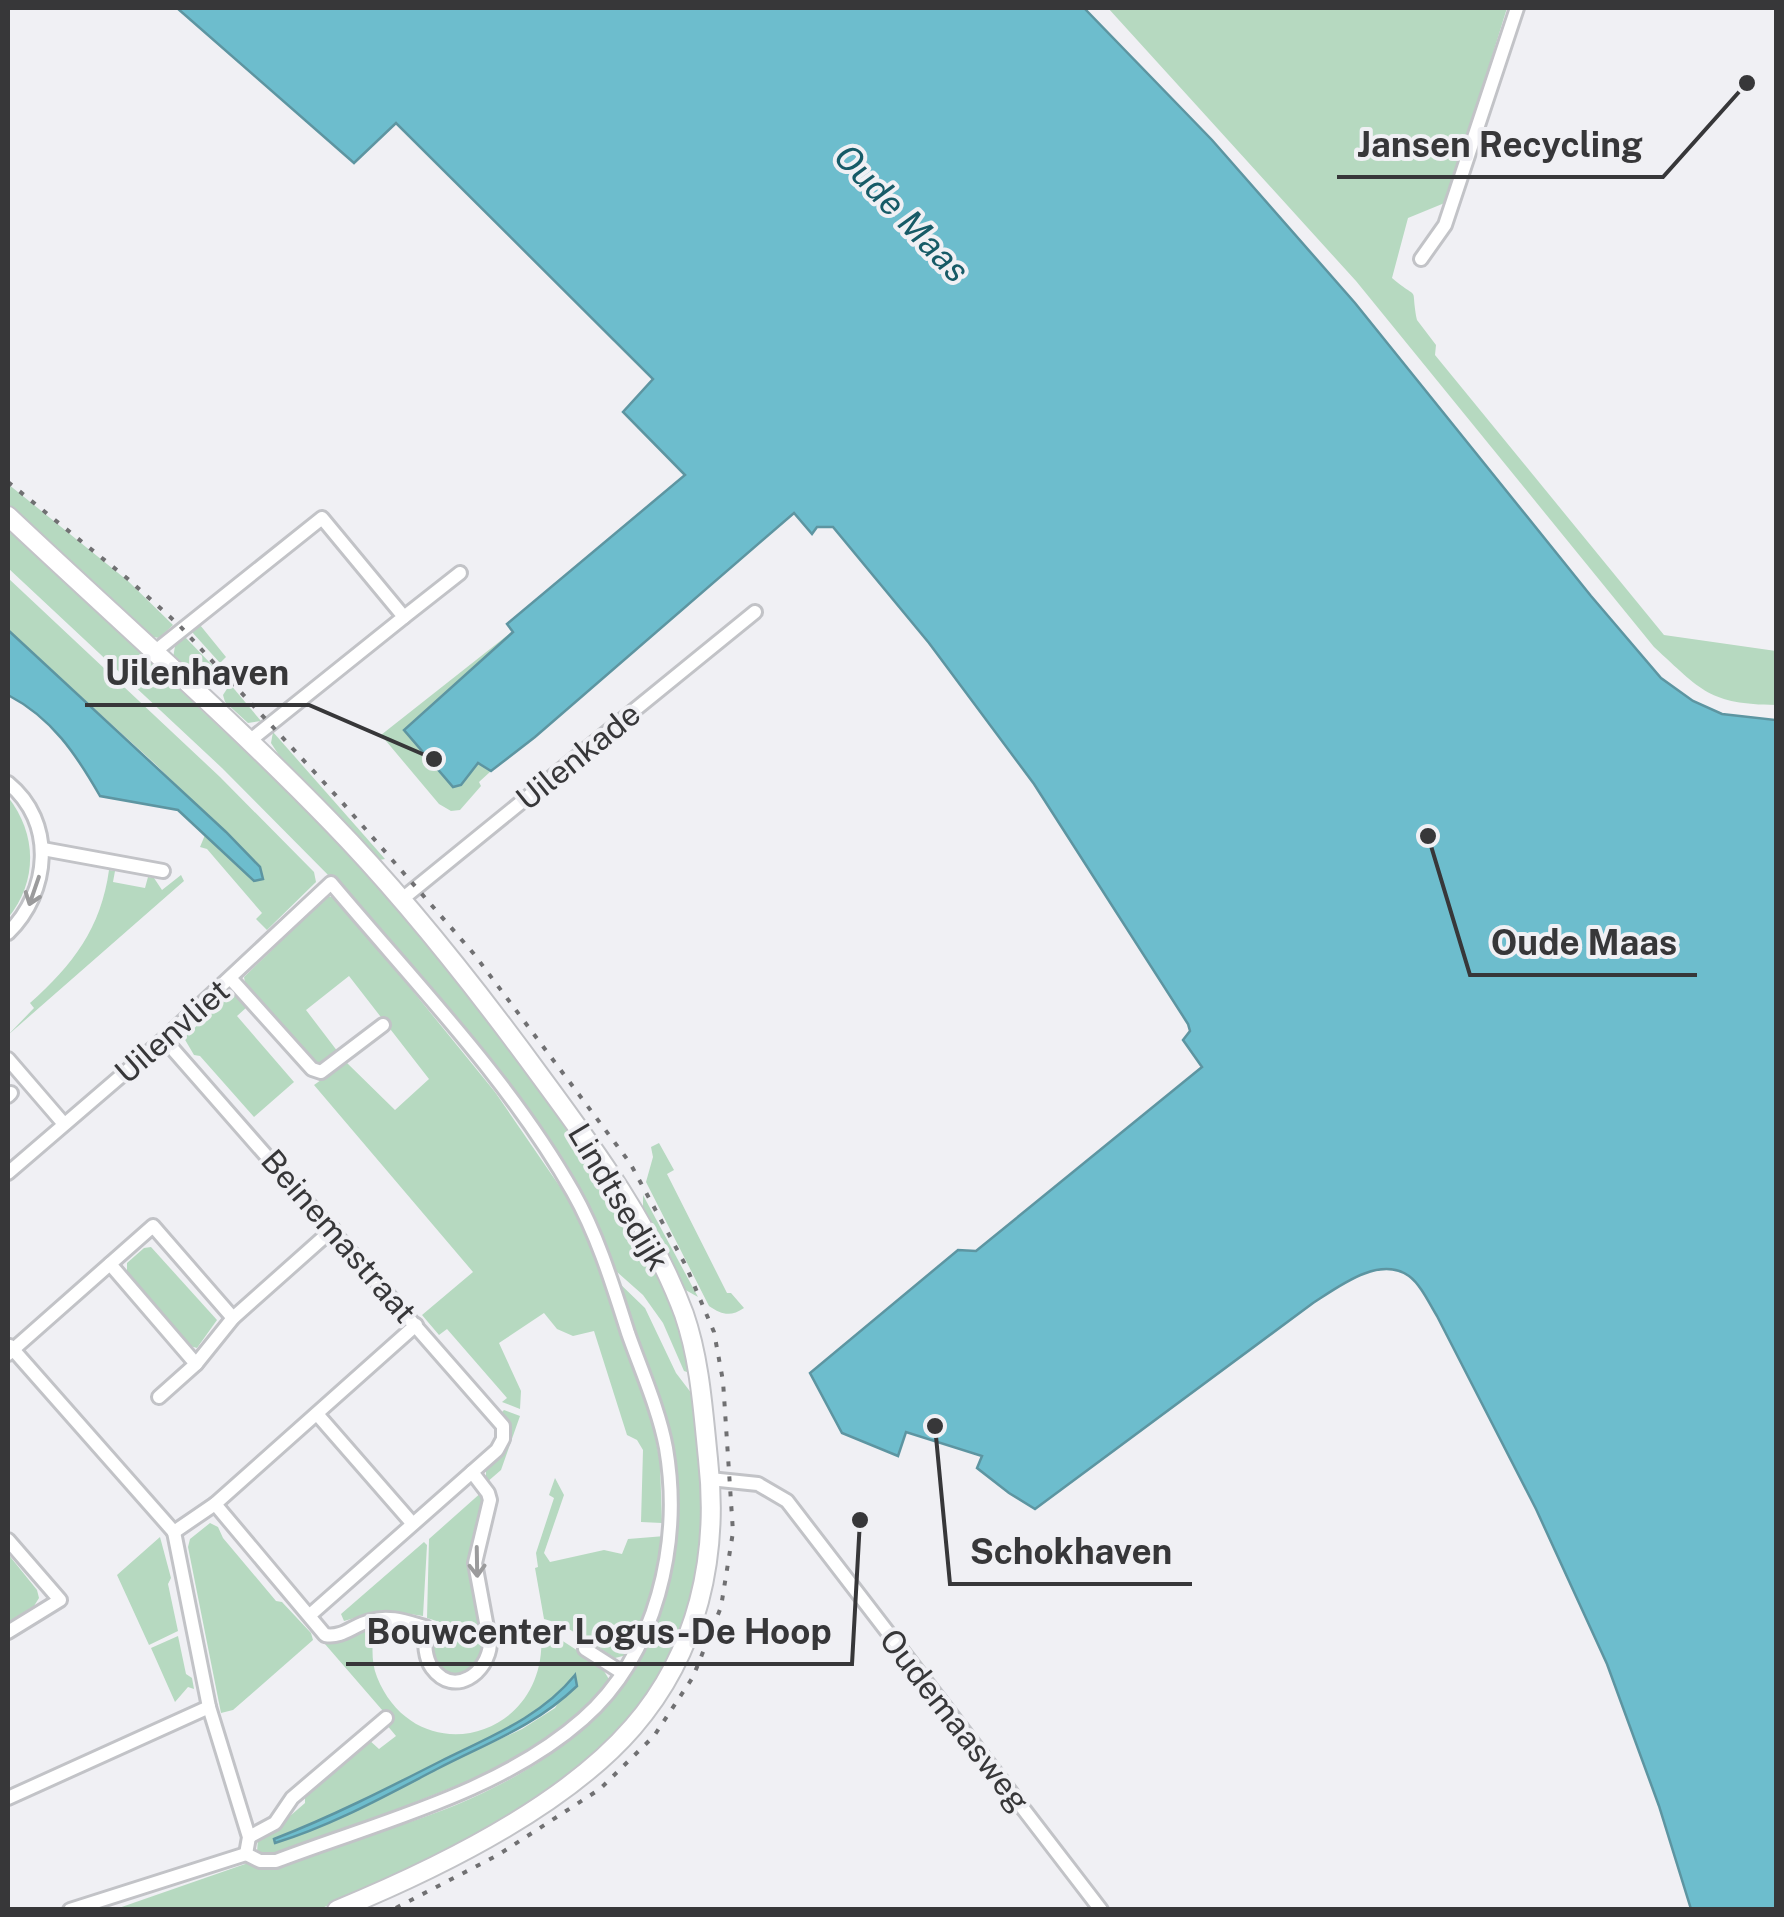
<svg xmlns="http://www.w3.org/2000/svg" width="1784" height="1917" viewBox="0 0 1784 1917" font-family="'Public Sans',sans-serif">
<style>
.green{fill:#b6d9c0;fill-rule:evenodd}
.water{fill:#6dbdcd;stroke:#5d95a1;stroke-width:2.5}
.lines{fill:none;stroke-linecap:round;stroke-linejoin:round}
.minor-casing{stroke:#c2c3c7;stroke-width:18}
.secondary-casing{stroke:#c2c3c7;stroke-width:22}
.minor{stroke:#fff;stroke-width:12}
.secondary{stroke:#fff;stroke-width:18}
.rail{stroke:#707072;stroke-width:4;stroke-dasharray:5 10;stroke-linecap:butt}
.oneway{stroke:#9b9b9c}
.labels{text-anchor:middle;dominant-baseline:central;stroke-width:8;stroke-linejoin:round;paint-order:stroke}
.street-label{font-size:32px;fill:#373739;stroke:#f0f0f4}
.water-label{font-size:35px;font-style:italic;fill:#175b67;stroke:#f0f0f4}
.leader{fill:none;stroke:#373739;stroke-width:4}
.callout-dot{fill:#373739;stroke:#f0f0f4;stroke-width:4}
.callout-label{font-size:35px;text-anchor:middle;font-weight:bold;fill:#373739;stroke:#f0f0f4;stroke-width:8;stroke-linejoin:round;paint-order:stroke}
</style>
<rect width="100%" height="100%" fill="#f0f0f4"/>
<g class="green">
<path d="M 1108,8 L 1507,8 L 1447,202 L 1408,218 L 1392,278 C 1422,303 1410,282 1417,320 L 1436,345 L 1435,355 L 1664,635 L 1776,651 L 1776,705 C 1709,704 1702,691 1654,647 L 1356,281 Z"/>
<polygon points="8,484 128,581 173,625 159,638 148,636 8,506"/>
<path d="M 8,527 L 308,811 C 387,893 460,982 528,1074 C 594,1162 671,1261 690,1373 L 684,1371 L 663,1323 L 643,1295 L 608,1264 L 568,1177 L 340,887 L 222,768 L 8,568 Z"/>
<polygon points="8,578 220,777 314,872 316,882 267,930 256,919 262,913 207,849 200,847 205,835 246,874 260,867 154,763 8,630"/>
<polygon points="200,625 226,657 220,663 192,632"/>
<polygon points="513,631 405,730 453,787 461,785 478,763 491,771 479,782 481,786 460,810 451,811 439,804 381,735"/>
<polygon points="185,637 214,667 206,674 193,678 173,658 175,646"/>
<polygon points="230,684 261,721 248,723 225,702 223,695"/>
<polygon points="273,732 385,859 379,860 288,769 271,743"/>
<path d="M 8,797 C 37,834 38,881 8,918 Z"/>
<path d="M 109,870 L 115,871 L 113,882 L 145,888 L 148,877 L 154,878 L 162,890 L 181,875 L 184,881 L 8,1035 L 34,1008 L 30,1003 C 73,965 101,928 109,870 Z"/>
<polygon points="328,896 338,899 495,1092 578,1213 593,1249 652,1419 660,1463 662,1523 641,1522 643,1450 637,1440 627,1435 594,1331 573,1336 557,1329 544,1313 499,1343 521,1391 520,1409 502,1402 507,1398 447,1329 439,1335 422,1315 473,1272 314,1085 346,1062 395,1110 429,1079 349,976 306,1010 338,1052 321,1065 314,1065 245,983 244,977"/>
<polygon points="235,995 247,1007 237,1016 294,1082 254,1117 200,1056 194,1055 184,1038 227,997"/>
<path d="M 659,1143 L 674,1170 L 667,1174 L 727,1293 L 731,1293 L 744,1308 C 731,1317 722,1315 709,1306 L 646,1182 L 653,1157 L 651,1147 Z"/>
<polygon points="643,1195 698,1297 682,1288 643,1212"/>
<polygon points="151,1247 217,1320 197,1348 190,1346 127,1275 127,1263 144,1248"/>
<path d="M 617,1281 L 645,1308 L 676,1373 L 692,1394 L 703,1476 L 704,1537 L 697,1584 L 681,1636 L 661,1674 L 614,1738 L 545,1793 L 461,1845 L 320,1909 L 113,1910 L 248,1863 L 270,1870 C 330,1843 396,1830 456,1805 C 496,1788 541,1765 573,1736 C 641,1674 685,1578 676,1485 C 674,1463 663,1440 657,1419 C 644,1373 631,1327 617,1281 Z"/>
<path d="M 504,1410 L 520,1416 L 501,1470 L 486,1483 L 486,1470 C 503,1452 517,1436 501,1413 Z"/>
<path d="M 555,1478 L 564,1495 L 544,1553 L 550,1562 L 604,1550 L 622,1554 L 628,1539 L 665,1536 C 660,1579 647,1617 627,1655 L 615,1658 L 561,1624 L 544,1619 L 535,1568 L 538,1567 L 536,1553 L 554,1498 L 549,1495 Z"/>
<polygon points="483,1491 486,1500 471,1561 483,1629 465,1630 427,1618 429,1539"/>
<polygon points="210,1523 218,1527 223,1538 276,1601 282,1602 311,1633 313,1640 233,1710 221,1713 188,1547 190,1539"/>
<polygon points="160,1537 171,1578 168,1584 178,1631 149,1645 117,1575"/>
<polygon points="424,1542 427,1545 423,1616 383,1610 344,1621 341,1614"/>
<polygon points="8,1554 37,1590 39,1598 34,1606 8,1622"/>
<path d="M 378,1623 C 396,1625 418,1623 422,1643 L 377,1642 Z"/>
<path d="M 374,1624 C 373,1641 370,1660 377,1677 C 416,1774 550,1740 541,1632 L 549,1632 L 601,1666 L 610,1681 L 570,1725 L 516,1762 L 275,1858 L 262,1857 L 257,1852 L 258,1838 L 268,1835 L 305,1803 L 305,1792 L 368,1739 L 379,1749 L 396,1736 L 386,1724 L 389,1718 L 318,1636 ZM 575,1677 L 555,1708 L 522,1729 L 275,1843 L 274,1839 L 325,1819 L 520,1723 L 547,1705 Z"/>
<path d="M 428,1633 L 459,1641 L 484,1641 L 486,1651 L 465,1676 C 431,1674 434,1662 428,1633 Z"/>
<polygon points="178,1636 186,1674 192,1678 194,1689 188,1687 175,1702 151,1648"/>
</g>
<g class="water">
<path d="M 177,8 L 1084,8 L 1212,140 L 1355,303 L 1591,596 L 1661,678 L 1693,701 L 1722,714 L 1776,720 L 1776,1909 L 1691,1909 L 1659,1806 L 1607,1664 L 1536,1509 L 1437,1316 C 1429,1303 1421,1285 1409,1276 C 1379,1255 1338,1287 1313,1303 L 1035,1509 L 1009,1493 L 977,1468 L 982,1456 L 906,1432 L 898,1456 L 842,1433 L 810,1373 L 958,1250 L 976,1251 L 1202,1067 L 1183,1040 L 1190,1031 L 1188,1024 L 1034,784 L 929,643 L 833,527 L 817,527 L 812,534 L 794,513 L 535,737 L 491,771 L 478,763 L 461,785 L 453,787 L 404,730 L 513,632 L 507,624 L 685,475 L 623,412 L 653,379 L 396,123 L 354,163 Z"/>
<path d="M 8,630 L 226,832 L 260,867 L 263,879 L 254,881 L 178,810 L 100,796 C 76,754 52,718 8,695 Z"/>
<path d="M 575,1675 L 577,1686 C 534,1727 489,1742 437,1769 C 383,1797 333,1825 275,1843 L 274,1839 C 331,1817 386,1789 441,1761 C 489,1737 540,1718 575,1675 Z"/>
</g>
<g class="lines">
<g class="minor-casing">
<g id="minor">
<polyline points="1421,259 1445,225 1517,8"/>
<polyline points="404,617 460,573"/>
<polyline points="153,653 322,518 404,617 248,742"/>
<path d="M 8,783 C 56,822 50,892 8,933"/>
<polyline points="43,849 163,871"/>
<polyline points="401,900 755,612"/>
<polyline points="231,979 312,1069 321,1072 383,1025"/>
<polyline points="164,1039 503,1426 503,1439 497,1450 310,1615"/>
<polyline points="8,1059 64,1124"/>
<polyline points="8,1096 11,1093"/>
<path d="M 8,1173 L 164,1039 L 331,883 C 414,982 509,1079 573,1192 C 598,1236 613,1286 628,1333 C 641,1370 659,1410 666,1448 C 682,1542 657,1654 583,1719 C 499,1793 378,1822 276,1861 L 260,1861 L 246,1854"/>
<polyline points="110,1264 196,1364"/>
<polyline points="10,1346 174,1532"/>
<polyline points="8,1354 153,1226 233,1318"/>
<polyline points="159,1397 196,1364 233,1318 333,1229"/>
<polyline points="317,1414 412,1523"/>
<polyline points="710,1479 758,1484 787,1501 1101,1910"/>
<path d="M 215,1504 L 325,1635 C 343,1638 353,1625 370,1621 C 389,1615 407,1622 425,1627 C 425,1641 424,1657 432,1668 C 454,1698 488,1673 490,1644 L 475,1563 L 490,1500 L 488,1493 L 472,1472"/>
<polyline points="174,1532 209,1707 249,1837 246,1854"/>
<polyline points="174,1532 215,1504 416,1325"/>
<polyline points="8,1540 60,1600 8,1632"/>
<polyline points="585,1649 621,1672"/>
<polyline points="8,1798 209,1707"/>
<polyline points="249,1837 275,1823 292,1798 386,1718"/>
<polyline points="70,1910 246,1854"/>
</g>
</g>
<g class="secondary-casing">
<path id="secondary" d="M 8,516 C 115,617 227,715 330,821 C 407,900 476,988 541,1077 C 595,1150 652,1228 684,1314 C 700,1360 703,1411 708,1459 C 719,1556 698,1652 633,1727 C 564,1807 434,1870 337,1910"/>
</g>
<use href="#minor" class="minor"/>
<use href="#secondary" class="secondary"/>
<polyline class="rail" points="8,482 128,579 179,625 341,801 474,954 630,1163 686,1266 714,1332 723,1381 733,1532 721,1607 693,1677 654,1736 600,1789 498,1855 392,1910"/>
</g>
<defs><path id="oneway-shaft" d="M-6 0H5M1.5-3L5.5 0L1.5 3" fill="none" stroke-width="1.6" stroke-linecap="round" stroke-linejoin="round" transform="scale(2.5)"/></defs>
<g class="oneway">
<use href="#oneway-shaft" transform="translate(34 891) rotate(109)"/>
<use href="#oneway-shaft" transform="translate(477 1562) rotate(89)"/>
</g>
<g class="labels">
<g class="street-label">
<text transform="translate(578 756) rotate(-39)">Uilenkade</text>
<text transform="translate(172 1031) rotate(-41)">Uilenvliet</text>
<text transform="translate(619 1197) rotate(59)">Lindtsedijk</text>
<text transform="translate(339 1236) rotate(49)">Beinemastraat</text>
<text transform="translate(955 1720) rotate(52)">Oudemaasweg</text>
</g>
<g class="water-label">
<text transform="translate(902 213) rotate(46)">Oude Maas</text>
</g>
</g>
<path class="leader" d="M1747 83L1663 177H1337M434 759L309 705H85M1428 836L1470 975H1697M935 1426L950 1584H1192M860 1520L852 1664H346"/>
<g class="callout-dot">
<circle cx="1747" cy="83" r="10"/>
<circle cx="434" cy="759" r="10"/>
<circle cx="1428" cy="836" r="10"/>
<circle cx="935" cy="1426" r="10"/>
<circle cx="860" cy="1520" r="10"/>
</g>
<g class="callout-label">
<text x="1500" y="157">Jansen Recycling</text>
<text x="197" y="685">Uilenhaven</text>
<text x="1584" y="955">Oude Maas</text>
<text x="1071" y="1564">Schokhaven</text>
<text x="599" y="1644">Bouwcenter Logus-De Hoop</text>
</g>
<rect width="1784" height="1917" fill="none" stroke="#373739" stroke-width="20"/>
</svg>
